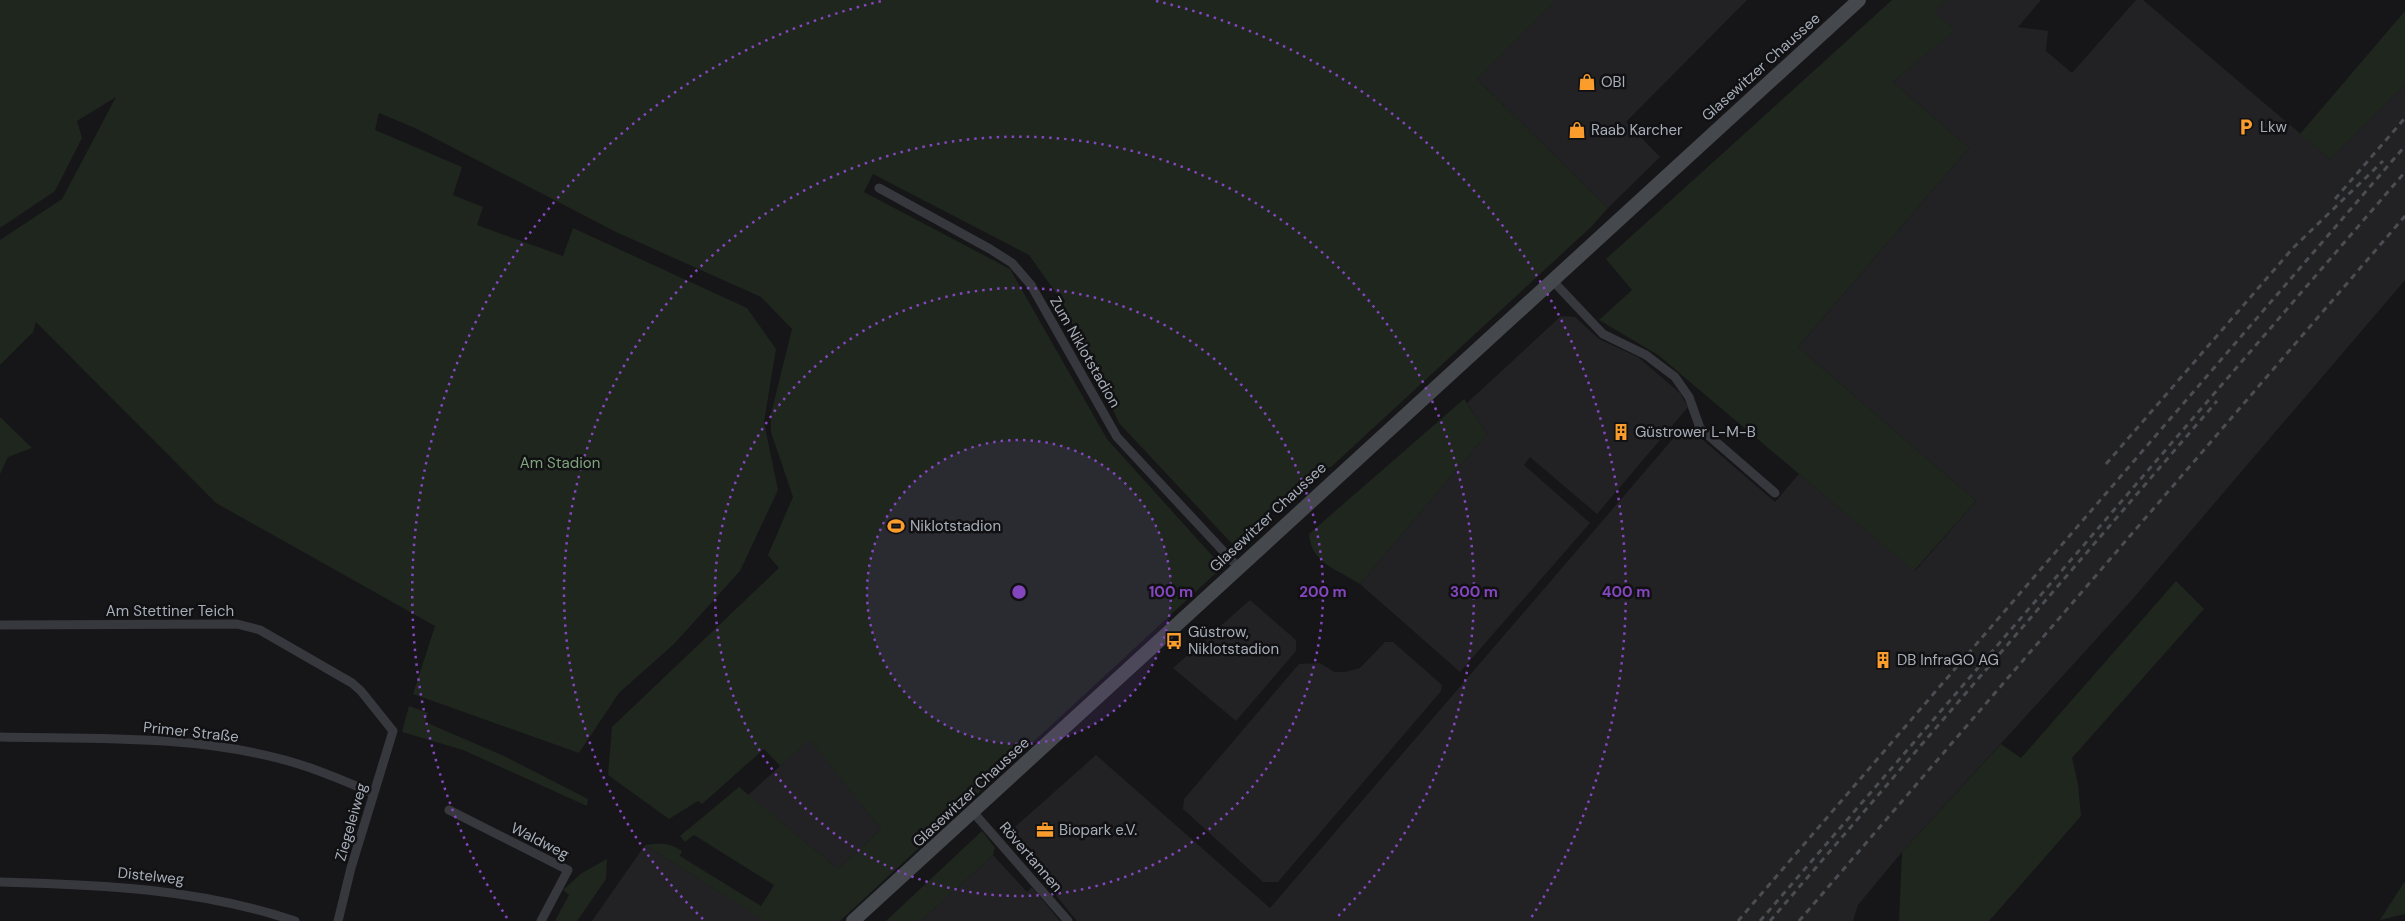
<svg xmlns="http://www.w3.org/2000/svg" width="2405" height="921" viewBox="0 0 2405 921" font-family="'DM Sans',sans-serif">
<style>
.built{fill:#222225}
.green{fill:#1e261e}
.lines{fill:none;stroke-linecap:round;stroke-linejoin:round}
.street{stroke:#37383d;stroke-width:9}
.secondary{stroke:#45484d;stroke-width:14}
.rail{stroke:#4a4d52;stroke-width:3;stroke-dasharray:6 5;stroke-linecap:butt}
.ring{fill:none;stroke:#8446be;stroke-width:2.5;stroke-dasharray:2.5 5}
.labels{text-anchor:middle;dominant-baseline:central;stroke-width:5;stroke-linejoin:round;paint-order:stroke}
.street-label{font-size:15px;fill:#a7aeb9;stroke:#111113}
.poi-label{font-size:15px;fill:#a7aeb9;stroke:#111113;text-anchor:start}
.park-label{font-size:15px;fill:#7fa47d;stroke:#111113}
.centre{fill:#8446be;stroke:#111113;stroke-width:2.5}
.ring-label{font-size:15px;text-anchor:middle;font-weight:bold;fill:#8446be;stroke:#111113;stroke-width:5;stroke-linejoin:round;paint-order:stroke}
</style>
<rect width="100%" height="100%" fill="#161618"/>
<g class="built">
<polygon points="1556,0 1747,0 1626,122 1660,157 1608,208 1477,79"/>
<polygon points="1946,0 2041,0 2018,27 2048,31 2046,51 2072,73 2136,0 2143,0 2330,159 2405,84 2405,280 2131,601 1902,852 1858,905 1853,921 1077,921 1006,835 1096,755 1270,908 1677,434 1696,434 1775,502 1799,474 1915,571 1976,501 1798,347 1969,148 1893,82 1954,30 1933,12"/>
<polygon points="1561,316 1575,317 1599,339 1638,357 1680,393 1688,407 1597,514 1530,457 1524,465 1590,523 1460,672 1360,584 1487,434 1467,403"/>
<polygon points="1250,600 1296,640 1296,651 1236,721 1173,668"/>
<polygon points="1385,642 1393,642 1442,685 1441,691 1278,882 1263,882 1183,809 1184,799 1299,664 1320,663 1334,672 1345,672 1360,668"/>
<polygon points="810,739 881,829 838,869 748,795"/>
<polygon points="645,845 766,921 592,921"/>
<polygon points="993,855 1027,892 1032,887 1060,921 921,921"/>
</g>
<g class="green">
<path d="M 0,0 L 1556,0 L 1477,79 L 1608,208 L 1591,227 L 1331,467 L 1318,469 L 1235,547 L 1119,423 L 1061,300 L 1029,255 L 873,174 L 864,192 L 1010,269 L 1107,439 L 1217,561 L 1217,572 L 840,921 L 765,921 L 645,845 C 660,843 669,842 682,851 L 680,856 L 761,906 L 774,885 L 694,835 L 685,842 L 680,836 L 739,787 L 838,869 L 881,829 L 810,740 L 780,766 L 764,749 L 702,804 L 698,801 L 669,819 L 608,775 L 612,727 L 779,568 L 768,555 L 793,497 L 771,432 L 771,414 L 792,329 L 761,297 L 616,232 L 415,128 L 379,113 L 375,130 L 462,167 L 453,195 L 483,207 L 477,225 L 563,256 L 573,228 L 747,308 L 776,349 L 764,422 L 778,490 L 740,571 L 674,644 L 619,693 L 579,753 L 413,694 L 435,626 L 216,503 L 36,322 L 33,332 L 0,365 L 0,240 L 62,199 L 116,97 L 77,121 L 82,138 L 55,191 L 0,228 Z"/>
<polygon points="1892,0 1946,0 1934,12 1955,30 1893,82 1969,148 1798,347 1976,501 1914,571 1658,355 1599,320 1632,290 1606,259"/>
<polygon points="2405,11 2405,84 2330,159 2300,134"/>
<path d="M 1464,399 L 1487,434 L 1360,584 C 1338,570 1311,563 1309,534 Z"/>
<polygon points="0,417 32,448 8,457 0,474"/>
<polygon points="2176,581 2204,609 2072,758 2078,784 2081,816 1989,921 1899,921 1902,852 2001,744 2021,758"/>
<polygon points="409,706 428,713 425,722 504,756 588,799 587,806 463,750 402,732"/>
<polygon points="982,831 995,848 993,855 921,921 886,921"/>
<polygon points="607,859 606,879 577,921 555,921 569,895 563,890 582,873"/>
<polygon points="2405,882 2405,914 2380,920 2403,884"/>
</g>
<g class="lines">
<g class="street">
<polyline points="879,188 990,249 1012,263 1031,285 1117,437 1238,567"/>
<polyline points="1552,280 1603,334 1646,355 1675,377 1689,397 1700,428 1775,493"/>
<polyline points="0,625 237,624 260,630 352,683 361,691 393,731 351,868 338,921"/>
<path d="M 0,737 C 92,739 187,735 277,758 C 310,766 342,780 373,793"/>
<polyline points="449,810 568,870 541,921"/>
<polyline points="973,812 1068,921"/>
<path d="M 0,882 C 103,885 196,888 295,921"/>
</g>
<polyline class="secondary" points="853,921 1859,0"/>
<g class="rail">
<polyline points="2335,199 2405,118"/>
<polyline points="2106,464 2293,248 2383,161"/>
<polyline points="1738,921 2405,146"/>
<polyline points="1760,921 2405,172"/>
<polyline points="1770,921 2217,401"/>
<polyline points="1799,921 2405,216"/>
</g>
</g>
<circle cx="1019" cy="592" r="152" fill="#8446be" fill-opacity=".12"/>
<g class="ring">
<circle cx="1019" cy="592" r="152"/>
<circle cx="1019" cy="592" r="304"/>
<path d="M703 919A455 455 0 1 1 1335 919"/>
<path d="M507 918A607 607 0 0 1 882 1M1156 1A607 607 0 0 1 1531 918"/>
</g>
<defs>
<g id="shop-bare" transform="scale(1.35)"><path d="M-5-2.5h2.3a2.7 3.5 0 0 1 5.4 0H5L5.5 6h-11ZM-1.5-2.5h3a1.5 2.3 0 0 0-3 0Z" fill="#fa9d2c" stroke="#111113" stroke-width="2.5" paint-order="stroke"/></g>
<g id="parking-bare" transform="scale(1.35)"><path d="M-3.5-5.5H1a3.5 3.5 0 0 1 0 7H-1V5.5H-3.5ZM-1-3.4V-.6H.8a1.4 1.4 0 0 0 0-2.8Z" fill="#fa9d2c" stroke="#111113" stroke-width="2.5" paint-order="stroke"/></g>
<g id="building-bare" transform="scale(1.35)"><path d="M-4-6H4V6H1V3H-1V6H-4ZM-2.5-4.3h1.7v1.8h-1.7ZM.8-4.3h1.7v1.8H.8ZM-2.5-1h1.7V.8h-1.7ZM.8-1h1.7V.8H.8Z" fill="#fa9d2c" stroke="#111113" stroke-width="2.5" paint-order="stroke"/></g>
<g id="stadium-bare" transform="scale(1.35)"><path d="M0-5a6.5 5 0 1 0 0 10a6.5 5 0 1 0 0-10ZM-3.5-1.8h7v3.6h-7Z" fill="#fa9d2c" stroke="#111113" stroke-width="2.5" paint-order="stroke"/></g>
<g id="bus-bare" transform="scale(1.35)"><path d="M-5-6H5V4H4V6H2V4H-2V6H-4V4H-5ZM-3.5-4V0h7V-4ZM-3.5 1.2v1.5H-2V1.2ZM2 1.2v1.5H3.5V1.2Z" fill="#fa9d2c" stroke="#111113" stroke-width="2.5" paint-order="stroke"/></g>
<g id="office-bare" transform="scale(1.35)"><path d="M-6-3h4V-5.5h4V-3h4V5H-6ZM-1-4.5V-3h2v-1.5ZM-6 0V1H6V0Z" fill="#fa9d2c" stroke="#111113" stroke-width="2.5" paint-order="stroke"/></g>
</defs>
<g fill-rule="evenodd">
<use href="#shop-bare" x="1587" y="82"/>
<use href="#parking-bare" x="2246" y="127"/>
<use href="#shop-bare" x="1577" y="130"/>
<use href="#building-bare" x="1621" y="432"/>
<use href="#stadium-bare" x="896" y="526"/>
<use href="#bus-bare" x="1174" y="641"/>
<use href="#building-bare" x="1883" y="660"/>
<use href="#office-bare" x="1045" y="830"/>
</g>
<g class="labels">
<g class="street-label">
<text transform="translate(1761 67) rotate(-42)">Glasewitzer Chaussee</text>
<text transform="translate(1085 352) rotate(60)">Zum Niklotstadion</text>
<text transform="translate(1268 517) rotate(-43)">Glasewitzer Chaussee</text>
<text x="170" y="611">Am Stettiner Teich</text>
<text transform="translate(191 732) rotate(6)">Primer Straße</text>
<text transform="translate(971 792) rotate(-43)">Glasewitzer Chaussee</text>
<text transform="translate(351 822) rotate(-74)">Ziegeleiweg</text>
<text transform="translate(540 841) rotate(27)">Waldweg</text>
<text transform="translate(1031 857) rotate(49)">Rövertannen</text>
<text transform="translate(151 876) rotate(6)">Distelweg</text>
</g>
<g class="poi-label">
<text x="1601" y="82">OBI</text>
<text x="2260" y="127">Lkw</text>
<text x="1591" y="130">Raab Karcher</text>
<text x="1635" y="432">Güstrower L-M-B</text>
<text x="910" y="526">Niklotstadion</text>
<text x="1188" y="632">Güstrow,<tspan x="1188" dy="17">Niklotstadion</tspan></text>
<text x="1897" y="660">DB InfraGO AG</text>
<text x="1059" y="830">Biopark e.V.</text>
</g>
<g class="park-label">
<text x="560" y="463">Am Stadion</text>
</g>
</g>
<circle cx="1019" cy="592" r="8" class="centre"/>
<g class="ring-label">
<text x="1171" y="597">100 m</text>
<text x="1323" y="597">200 m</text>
<text x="1474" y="597">300 m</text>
<text x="1626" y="597">400 m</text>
</g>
</svg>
